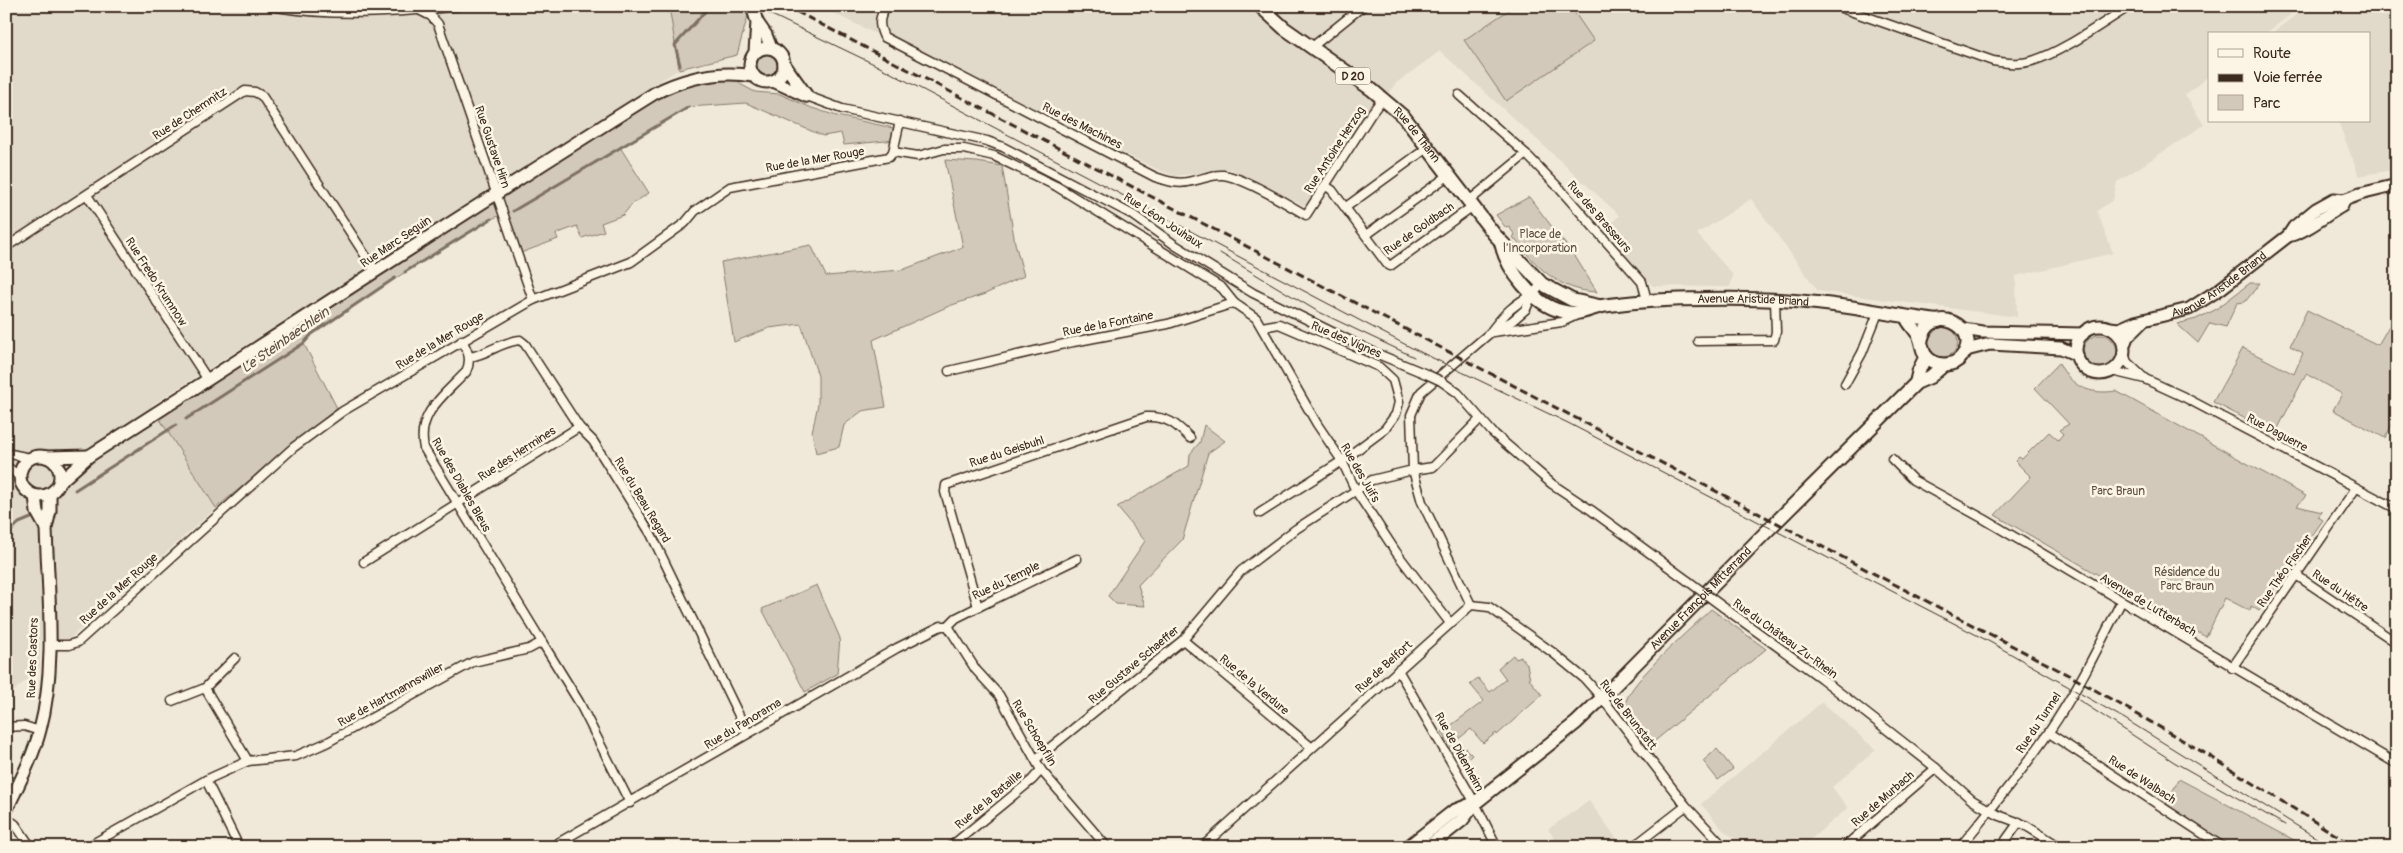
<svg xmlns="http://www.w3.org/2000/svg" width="2403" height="853" viewBox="0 0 2403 853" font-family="Pangolin,sans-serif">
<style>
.built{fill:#e1d9c9}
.green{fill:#d2c9ba;stroke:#867a6c}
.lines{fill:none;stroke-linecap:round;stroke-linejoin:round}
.stream{stroke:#7e7163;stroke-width:3}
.street-casing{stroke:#3b2a1e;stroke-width:11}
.secondary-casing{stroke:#3b2a1e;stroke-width:15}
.primary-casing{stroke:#3b2a1e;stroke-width:16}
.street{stroke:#fcf5e5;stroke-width:8}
.secondary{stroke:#fcf5e5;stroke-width:11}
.primary{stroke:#fcf5e5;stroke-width:12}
.tram{stroke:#3b2a1e;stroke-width:1}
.rail{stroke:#3b2a1e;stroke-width:3;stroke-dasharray:8 4;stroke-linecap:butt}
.street-bridge-casing{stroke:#3b2a1e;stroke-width:11;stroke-linecap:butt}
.street-bridge{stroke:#fcf5e5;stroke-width:8}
.labels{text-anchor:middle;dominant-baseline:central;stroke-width:5;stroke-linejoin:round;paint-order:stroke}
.shield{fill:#fcf5e5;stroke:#75675a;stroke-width:1}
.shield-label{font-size:11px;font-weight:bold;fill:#3b2a1e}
.street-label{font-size:12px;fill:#3b2a1e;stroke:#fcf5e5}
.park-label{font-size:12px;fill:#615245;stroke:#fcf5e5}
.water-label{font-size:14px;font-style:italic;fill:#625346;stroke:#fcf5e5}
</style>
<rect width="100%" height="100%" fill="#f0e9d9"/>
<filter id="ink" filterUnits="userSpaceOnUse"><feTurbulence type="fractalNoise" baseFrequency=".02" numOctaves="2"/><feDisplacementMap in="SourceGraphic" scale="10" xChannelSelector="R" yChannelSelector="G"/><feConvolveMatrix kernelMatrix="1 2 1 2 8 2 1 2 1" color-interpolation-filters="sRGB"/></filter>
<g filter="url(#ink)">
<g class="built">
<polygon points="6,6 669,6 679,69 152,405 216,508 69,639 40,640 40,668 6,698"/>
<polygon points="818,6 2302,6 2265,34 2209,34 2209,76 2185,95 2204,125 2117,182 2113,200 2097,211 2113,253 2016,276 2017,317 1818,291 1751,199 1697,234 1733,275 1730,287 1653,286 1603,231 1619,216 1616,212 1440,51 1395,84 1307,207 1231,169 1175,176 1159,170"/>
<polygon points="2307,6 2397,6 2397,169 2359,176 2338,121 2369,121 2369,34 2271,34"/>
<polygon points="1822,702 1876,750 1832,787 1848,808 1805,844 1800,839 1790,847 1746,847 1723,830 1701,804"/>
<polygon points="1589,801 1620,843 1615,847 1560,847 1548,829"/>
</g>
<g class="green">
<polygon points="669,6 750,8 737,55 679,69"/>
<polygon points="1515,6 1570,6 1594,41 1506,101 1464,40"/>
<circle cx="766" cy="65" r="12"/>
<polygon points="738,74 740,84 755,92 780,94 812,108 837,116 898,129 896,140 844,145 841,133 823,136 746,103 689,107 620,147 649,193 632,204 623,215 601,223 604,231 582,238 577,226 556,234 558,239 518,254 504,214 491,219 383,286 312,334 304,344 337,408 216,508 156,413 670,86"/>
<polygon points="945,160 977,162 1002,166 1015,243 1024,276 985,294 949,306 873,340 886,407 862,411 844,425 839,447 816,453 812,432 818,404 818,376 801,324 769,328 734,342 721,262 811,245 826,276 902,270 963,247"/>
<path d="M 1529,197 L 1576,258 L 1597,292 C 1558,291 1536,266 1513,237 L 1515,235 L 1509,227 L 1506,228 L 1496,215 Z"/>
<polygon points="2250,283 2260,283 2245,302 2237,303 2226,327 2210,323 2198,343 2177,324 2196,319 2215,310"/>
<polygon points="2307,310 2378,345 2397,312 2397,415 2385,438 2333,410 2342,394 2306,374 2275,434 2213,402 2243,348 2294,374 2303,353 2290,346"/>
<circle cx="1943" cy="342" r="15"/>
<circle cx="2100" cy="352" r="17"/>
<path d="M 2059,363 C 2071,387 2090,395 2116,391 L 2306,496 L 2297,506 L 2322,512 L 2318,517 L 2323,520 L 2259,611 L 2251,606 L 2250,611 L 2225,598 L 2206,637 L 1995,515 L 2031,477 L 2015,461 L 2019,457 L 2022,459 L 2049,432 L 2058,440 L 2063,434 L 2059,430 L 2069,424 L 2035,388 Z"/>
<polygon points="1204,425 1225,441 1208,453 1182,540 1138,585 1145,606 1116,604 1108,596 1145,541 1117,507 1189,466 1190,454 1200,442"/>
<polygon points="817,585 840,638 837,674 805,692 762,609"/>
<path d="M 1711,609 L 1766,649 L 1650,745 C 1642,735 1623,716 1626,702 C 1629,682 1694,626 1711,609 Z"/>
<polygon points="1513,655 1516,659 1521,657 1527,664 1530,680 1542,695 1497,735 1496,733 1483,743 1471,729 1457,740 1472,755 1462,765 1442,732 1484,701 1470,684 1478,678 1490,692 1506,679 1498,668"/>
<polygon points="1717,749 1733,769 1718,780 1703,761"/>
<polygon points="2179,779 2294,840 2304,847 2229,847 2165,806"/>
</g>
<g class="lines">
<g class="stream">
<polyline points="680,65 675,45 710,6"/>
<polyline points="513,211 689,107"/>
<polyline points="405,272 491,219"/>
<polyline points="186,419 304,343 312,334 395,278"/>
<polyline points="75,490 176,425"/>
<polyline points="6,535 19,523 31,518"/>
</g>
<g class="street-casing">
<g id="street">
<path d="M 270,6 C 333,17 395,13 458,6"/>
<path d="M 886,6 C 879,18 878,24 884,37 L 1155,177 C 1167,181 1179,185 1192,181 C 1203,179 1212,174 1223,175 C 1245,178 1286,203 1306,215 L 1371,114 L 1383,98"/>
<path d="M 1836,6 L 1993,61 C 2006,63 2019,65 2032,61 C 2063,52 2102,23 2130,6"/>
<polyline points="419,10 431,16 438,24 533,300"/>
<polyline points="1312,47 1363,6"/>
<polyline points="1459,95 1526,154 1560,189 1642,282 1647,300"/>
<polyline points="807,96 842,109 987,141 1003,147 1133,215 1175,245 1253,293 1373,352 1426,374"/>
<polyline points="893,152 918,156 944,149 964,149 994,156 1056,186 1222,288 1234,303 1256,318 1317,424 1342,461 1356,491 1396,552 1450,623"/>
<polyline points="1326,186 1332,190 1387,264 1390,266 1473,206"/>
<polyline points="87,195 208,380"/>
<polyline points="1469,201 1526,154"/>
<polyline points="1346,207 1427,148"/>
<polyline points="1366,235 1449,175"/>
<polyline points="6,247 245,91 255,92 262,96 376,272"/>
<path d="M 1492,330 C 1504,314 1515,303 1532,295"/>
<polyline points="1493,332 1562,322 1577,315"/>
<path d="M 462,340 C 468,352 472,359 466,372 C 445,395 416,413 424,448 L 542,642"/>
<polyline points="1698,341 1774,340 1776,332 1775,300"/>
<polyline points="2124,353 2127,362 2145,379"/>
<path d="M 470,357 C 488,354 503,341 520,340 L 525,344 L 579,427 L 593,441 L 651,534 L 747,732"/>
<polyline points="949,371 1073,342 1168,324 1234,303"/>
<polyline points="2112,371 2145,379 2184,397 2397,509"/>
<polyline points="1441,381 1458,393 1492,432 1552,484 1591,510 1688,581"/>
<polyline points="1845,384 1862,353 1878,313"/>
<polyline points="6,453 30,458"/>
<polyline points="1892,459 1913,480 1984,519 2397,764"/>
<polyline points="6,466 19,476"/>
<polyline points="1260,513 1342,461 1385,429 1396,414 1399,402 1393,380 1379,367 1279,324 1262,327"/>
<polyline points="364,562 579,427"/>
<polyline points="2296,575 2397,643"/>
<polyline points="1471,605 1489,607 1552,652 1585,679 1602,698 1686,806 1724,847"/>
<polyline points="1471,605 1422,502 1413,470 1433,467 1480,419"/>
<path d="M 978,607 L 945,492 L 946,485 L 1146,417 C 1167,416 1176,424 1190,438"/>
<polyline points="1723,607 1821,678 1936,768 1972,800 1998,815 2025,825 2060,847"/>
<polyline points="948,626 976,670 999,695 1041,770 1107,847"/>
<polyline points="948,626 956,618 978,607 1077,559"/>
<polyline points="1183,640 1311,747"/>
<polyline points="49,645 69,645 78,642 294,447 343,411 533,300 631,262 685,223 695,211 730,187 889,157 893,152 900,121"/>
<polyline points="2232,668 2356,488"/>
<polyline points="1398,670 1475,803 1497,847"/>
<polyline points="205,688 248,761"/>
<polyline points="172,701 205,688 235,658"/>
<polyline points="6,727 24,726 40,731"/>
<polyline points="2049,733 2223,847"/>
<polyline points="1036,759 1183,640 1241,571 1296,529 1372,480 1413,470 1411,415 1421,392 1491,332 1512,321 1526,309 1532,295 1542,284"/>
<polyline points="206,780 239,847"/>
<polyline points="6,818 15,824 31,847"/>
<polyline points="87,847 206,780 248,761 296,756 326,743 473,662 529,649 542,642 579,702 630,803"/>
<polyline points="551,847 897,648 941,626 948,626"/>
<polyline points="950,847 1032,780 1041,770"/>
<polyline points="1202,847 1471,605"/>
<polyline points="1633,847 1686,806"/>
<polyline points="1844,847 1936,768"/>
<path d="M 1960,847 C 1990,810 2022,772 2049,732 C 2077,691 2099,646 2121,602"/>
<polyline points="2005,847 2006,840 2019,822"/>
</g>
</g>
<g class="secondary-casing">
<g id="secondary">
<polyline points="752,6 757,22 755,52"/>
<polyline points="757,22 766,35 771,48"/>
<circle cx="767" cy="65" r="17"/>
<polyline points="784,64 807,96"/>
<polyline points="773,81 806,96"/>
<path d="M 2288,236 C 2308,231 2324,216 2342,206 L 2344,200"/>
<circle cx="2100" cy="350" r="24"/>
<path id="s1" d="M 2110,328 L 2119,329 L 2135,322 L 2189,309 L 2220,289 L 2288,236 L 2294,227 L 2316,209 L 2334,199 L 2344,200 L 2360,194 L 2397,185"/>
<polyline points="1963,329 1982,332 2083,334"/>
<polyline points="2124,345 2127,337 2144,320"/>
<polyline points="1966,350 1990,344 2061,348 2077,355"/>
<circle cx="40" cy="476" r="20"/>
<polyline points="46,457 89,456"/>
<path d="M 60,482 L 89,456 C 278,335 465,212 655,93 C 687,77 719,70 754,76"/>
<polyline points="35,496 37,512 46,528"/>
<path d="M 6,811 C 18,785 33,758 40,730 C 57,666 48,594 46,528 L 50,511 L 50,494"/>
</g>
</g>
<g class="primary-casing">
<g id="primary">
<path id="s2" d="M 1260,6 L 1284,28 L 1371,89 L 1404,117 L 1494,234 L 1542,284 L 1572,300 L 1599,306"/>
<path id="s3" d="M 1501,243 C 1507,270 1533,304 1561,311 C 1582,317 1589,307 1609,305 C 1640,301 1671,299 1703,299 C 1741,298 1780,299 1817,303 C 1858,307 1897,316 1938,321"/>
<path d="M 1906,317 C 1909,324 1913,327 1917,333 C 1922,339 1921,348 1925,355 C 1934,367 1953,368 1962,356 C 1985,328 1929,299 1921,342"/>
<polyline points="1916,383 1919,370 1926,356"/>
<polyline points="1408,847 1454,811 1475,803"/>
<path id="s4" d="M 1428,847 L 1462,820 L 1475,803 L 1576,723 L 1602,698 L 1770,528 L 1916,383 L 1930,377 L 1944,365"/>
</g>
</g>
<use href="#street" class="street"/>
<use href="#secondary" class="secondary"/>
<use href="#primary" class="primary"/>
<g class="tram">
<polyline points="753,6 874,64 1412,348 1568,423 1990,642 2125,719 2331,847"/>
<polyline points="1220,253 1317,311 1414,357"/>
<polyline points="2074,697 2174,762 2285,825"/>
</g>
<polyline class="rail" points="786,6 2076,679 2208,755 2355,847"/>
<g class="street-bridge-casing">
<g id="street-bridge">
<polyline points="1426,374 1441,381"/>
<polyline points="1688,581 1723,607"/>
</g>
</g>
<use href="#street-bridge" class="street-bridge"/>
</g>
</g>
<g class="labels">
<rect class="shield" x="1335.5" y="67.5" width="35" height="17" rx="4"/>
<g class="shield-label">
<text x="1353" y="76">D 20</text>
</g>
<g class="street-label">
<text transform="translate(190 114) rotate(-33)">Rue de Chemnitz</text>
<text transform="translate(1082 126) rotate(27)">Rue des Machines</text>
<text stroke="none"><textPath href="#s2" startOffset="204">Rue de Thann</textPath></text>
<text transform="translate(492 147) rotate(71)">Rue Gustave Hirn</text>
<text transform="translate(1335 150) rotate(-57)">Rue Antoine Herzog</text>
<text transform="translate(815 160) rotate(-10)">Rue de la Mer Rouge</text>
<text transform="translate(1599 217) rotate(49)">Rue des Brasseurs</text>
<text transform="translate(1163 221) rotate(33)">Rue Léon Jouhaux</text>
<text transform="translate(1419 229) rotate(-35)">Rue de Goldbach</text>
<text transform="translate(396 242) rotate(-34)">Rue Marc Seguin</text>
<text transform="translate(156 282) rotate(57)">Rue Fredo Krumnow</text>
<text stroke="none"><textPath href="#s1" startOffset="120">Avenue Aristide Briand</textPath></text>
<text stroke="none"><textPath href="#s3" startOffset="288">Avenue Aristide Briand</textPath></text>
<text transform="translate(1108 324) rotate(-11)">Rue de la Fontaine</text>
<text transform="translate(1346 340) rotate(23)">Rue des Vignes</text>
<text transform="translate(440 341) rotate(-31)">Rue de la Mer Rouge</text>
<text transform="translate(2277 433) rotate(28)">Rue Daguerre</text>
<text transform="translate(1007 452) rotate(-18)">Rue du Geisbuhl</text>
<text transform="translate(517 454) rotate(-33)">Rue des Hermines</text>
<text transform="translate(1360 473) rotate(60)">Rue des Juifs</text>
<text transform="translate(461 485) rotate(60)">Rue des Diables Bleus</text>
<text transform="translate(642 500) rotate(59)">Rue du Beau Regard</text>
<text transform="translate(2285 571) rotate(-55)">Rue Théo Fischer</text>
<text transform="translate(1006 581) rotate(-26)">Rue du Temple</text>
<text transform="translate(119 589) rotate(-42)">Rue de la Mer Rouge</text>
<text transform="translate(2340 591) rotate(34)">Rue du Hêtre</text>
<text stroke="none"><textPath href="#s4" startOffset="370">Avenue François Mitterrand</textPath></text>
<text transform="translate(2148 605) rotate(31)">Avenue de Lutterbach</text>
<text transform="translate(1785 639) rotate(36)">Rue du Château Zu-Rhein</text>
<text transform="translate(33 658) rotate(-88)">Rue des Castors</text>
<text transform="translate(1134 665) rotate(-40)">Rue Gustave Schaeffer</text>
<text transform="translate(1384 667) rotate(-42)">Rue de Belfort</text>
<text transform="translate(1254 685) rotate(40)">Rue de la Verdure</text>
<text transform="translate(391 695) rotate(-29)">Rue de Hartmannswiller</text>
<text transform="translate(1628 715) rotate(52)">Rue de Brunstatt</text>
<text transform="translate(2039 723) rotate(-56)">Rue du Tunnel</text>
<text transform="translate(743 724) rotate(-31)">Rue du Panorama</text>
<text transform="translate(1034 733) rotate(59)">Rue Schoepflin</text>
<text transform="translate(1459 752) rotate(61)">Rue de Didenheim</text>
<text transform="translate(2142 780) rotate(33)">Rue de Walbach</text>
<text transform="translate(1883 799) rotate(-41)">Rue de Murbach</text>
<text transform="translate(989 800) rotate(-40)">Rue de la Bataille</text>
</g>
<g class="park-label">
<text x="1540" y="234">Place de<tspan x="1540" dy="14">l'Incorporation</tspan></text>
<text x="2118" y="491">Parc Braun</text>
<text x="2187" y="572">Résidence du<tspan x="2187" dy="14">Parc Braun</tspan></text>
</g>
<g class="water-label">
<text transform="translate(285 340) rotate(-35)">Le Steinbaechlein</text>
</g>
</g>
<rect width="2403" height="853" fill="none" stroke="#fcf5e5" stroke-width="25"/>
<rect x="12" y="12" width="2378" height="828" fill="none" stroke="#3b2a1e" stroke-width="2" filter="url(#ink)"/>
<rect x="2208" y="32" width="162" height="90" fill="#fcf5e5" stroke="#afa495"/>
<rect x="2218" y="49" width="25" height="8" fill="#fcf5e5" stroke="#afa495"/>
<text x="2253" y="58" font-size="15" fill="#3b2a1e">Route</text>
<rect x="2218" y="74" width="25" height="8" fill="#3b2a1e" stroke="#afa495"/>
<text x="2253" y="82" font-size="15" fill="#3b2a1e">Voie ferrée</text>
<rect x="2218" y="95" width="25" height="15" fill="#d2c9ba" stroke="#afa495"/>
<text x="2253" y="108" font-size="15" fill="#3b2a1e">Parc</text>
</svg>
